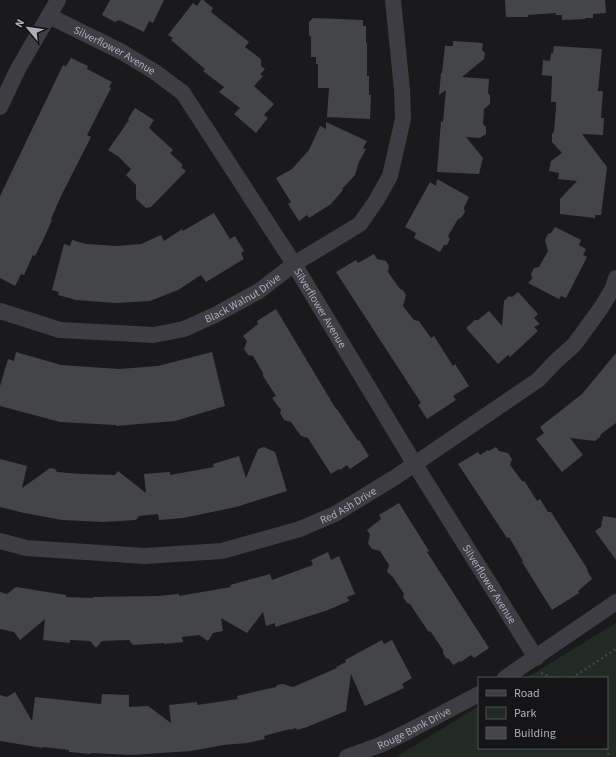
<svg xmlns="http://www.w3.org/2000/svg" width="616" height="757" viewBox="0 0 616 757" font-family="'Source Sans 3',sans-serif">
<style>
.green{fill:#212b23}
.building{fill:#444549}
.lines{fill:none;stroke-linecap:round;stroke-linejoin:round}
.path{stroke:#414248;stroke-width:2.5;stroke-dasharray:2 3;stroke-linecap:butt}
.minor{stroke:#3d3d43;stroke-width:16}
.labels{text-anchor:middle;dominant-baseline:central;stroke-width:3;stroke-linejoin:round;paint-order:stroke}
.street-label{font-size:11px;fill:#acb0bc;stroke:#151517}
</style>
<rect width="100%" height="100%" fill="#1a1a1c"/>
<polygon class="green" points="616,623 616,757 396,757 479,706 479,748 607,748 607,678 526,678"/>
<g class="building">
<polygon points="110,0 164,0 153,23 149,21 144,32 119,20 115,22 102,15"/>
<polygon points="201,0 203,0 213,8 211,12 249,42 245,47 261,59 261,66 265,69 260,74 263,76 254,86 274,104 264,115 268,118 256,133 234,114 240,108 219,92 224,87 203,71 205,69 171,40 173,38 168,35 193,3 197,6"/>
<polygon points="505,0 605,0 606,13 593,14 593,18 585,18 585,19 562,20 562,15 556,15 556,13 528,15 528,17 506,17"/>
<polygon points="313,18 363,20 363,26 366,26 366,43 367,43 367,76 369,76 369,95 371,95 370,119 327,117 329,88 318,88 318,64 316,64 316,57 311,57 311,37 309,35 309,22"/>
<polygon points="453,41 483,43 482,50 485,53 484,59 462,77 489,79 488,93 490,95 490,104 484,109 483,124 486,127 486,134 480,138 466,137 483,158 479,174 437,172 441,121 443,122 446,90 439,95 441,73 442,73 445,46 453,46"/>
<polygon points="554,46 602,49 598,91 603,91 601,118 604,118 603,135 582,134 607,167 601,215 595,215 595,218 560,214 560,199 577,181 558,179 559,173 549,171 551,161 562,153 552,142 552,134 554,132 556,108 556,102 551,102 552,76 542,75 543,60 550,61 551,53 553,53"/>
<polygon points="71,58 88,66 87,69 112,82 109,87 111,88 87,135 91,137 61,196 51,219 52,220 44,238 35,256 33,255 24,275 21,274 15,286 0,278 0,196 63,65 66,66"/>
<polygon points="135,108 154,120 149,128 173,150 170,153 183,165 181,167 186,171 151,207 146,208 136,199 136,185 126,175 131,169 119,157 108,150 129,120 128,119"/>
<polygon points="326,122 367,141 363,148 366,149 359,162 355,175 342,189 343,190 331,204 309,218 307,215 299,221 288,204 291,202 276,178 292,169 309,150 320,126 326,129"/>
<polygon points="437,179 469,197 464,208 465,212 461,218 458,219 448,236 450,239 447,245 444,245 440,252 414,238 416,233 405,227 430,182 436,186"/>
<polygon points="214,213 230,239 235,236 244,251 241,253 244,259 206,282 201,275 178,290 150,301 116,303 76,300 58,295 59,292 52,290 64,244 70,246 72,240 86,244 117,246 141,244 161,235 164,241 182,229 183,231"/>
<polygon points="555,227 581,240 579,245 586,249 583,255 587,257 566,298 561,296 559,299 528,283 532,279 531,274 534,268 539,267 548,251 545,240 548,234 551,233"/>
<polygon points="374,254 377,259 386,261 389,266 388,272 400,289 403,290 406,295 403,306 414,320 419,321 431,338 434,336 453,366 455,364 469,386 453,396 456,400 427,419 418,405 421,403 336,272 356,260 358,263"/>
<polygon points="518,292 538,314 534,318 540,324 534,327 538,331 510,357 508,355 498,364 466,328 475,320 478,320 489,311 502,326 504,301 509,296 512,297"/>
<polygon points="276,309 336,409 337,409 358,441 359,440 369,456 350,469 347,465 340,470 339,469 331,474 308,438 301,436 291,422 284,420 280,413 281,410 272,398 276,396 263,376 263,373 253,356 248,355 244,349 247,341 243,336 258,324 257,321"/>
<polygon points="16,352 61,365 119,369 158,366 212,352 225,406 175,421 116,426 116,425 60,422 34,415 0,406 0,386 8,359 14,361"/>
<polygon points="616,353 616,423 601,434 600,437 595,441 570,438 583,455 562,472 536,439 544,433 540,427 582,394"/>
<polygon points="264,447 275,452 287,491 236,507 183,518 159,520 158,514 139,516 136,520 103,522 62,520 24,513 0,507 0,459 27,466 22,488 50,468 55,469 57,472 82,474 115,475 118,471 146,493 144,474 170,472 170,475 214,467 213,464 239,456 246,478 258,449"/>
<polygon points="496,447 499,451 508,453 512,459 510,465 522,481 525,482 537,501 540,499 548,512 551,512 588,570 587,570 592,579 578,591 579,593 552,610 522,562 523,561 509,537 507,538 458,464 478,452 480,455 488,450 489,451"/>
<polygon points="399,503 429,551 427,552 489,648 474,658 471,655 461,662 460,661 453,665 449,659 446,658 443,653 443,650 431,632 428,631 410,604 407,603 403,597 404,594 393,577 387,572 389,565 380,551 372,549 368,543 370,535 367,530 381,519 379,515"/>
<polygon points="603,516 616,518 616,560 595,531 601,527"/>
<polygon points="328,552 331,560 339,556 355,594 347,597 349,601 328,610 275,627 275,623 266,626 263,612 247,633 221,618 223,631 213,633 208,641 199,635 182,637 183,642 164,644 164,643 133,645 129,640 102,641 96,648 90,641 70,640 70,643 43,640 45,619 20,640 14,632 0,629 0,592 7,594 16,587 66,595 66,597 93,598 93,597 158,596 179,594 179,596 231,587 230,585 270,574 272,580 313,565 311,560"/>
<polygon points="382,640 384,644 392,640 412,678 402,684 404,688 365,706 351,674 346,711 307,727 297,730 296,728 290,730 290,729 264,736 265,739 247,743 224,745 191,751 131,755 91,753 91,754 69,752 69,750 43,747 43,748 0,741 0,695 7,697 15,692 32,721 35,697 101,704 102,694 129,695 129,707 148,706 171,723 169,705 197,702 197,705 238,699 237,696 276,687 277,685 283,684 293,687 337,668 336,667 346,662 345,660"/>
</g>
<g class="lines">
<g class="path">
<polyline points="541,673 553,678"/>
<polyline points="572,678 616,649"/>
<polyline points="607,748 609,757"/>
</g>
<g class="minor">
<path id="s1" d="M 49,16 L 122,52 L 155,72 L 183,93 L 294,264 L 414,463 L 536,658"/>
<polyline points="0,107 18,69 58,0"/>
<path id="s2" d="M 0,311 L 60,330 L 154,335 L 184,329 L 215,315 L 259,291 L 294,264 L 360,224 L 376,201 L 390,176 L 403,119 L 402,90 L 393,0"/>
<path id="s3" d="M 0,541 L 26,548 L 145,556 L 222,551 L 300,529 L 335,514 L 394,478 L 538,380 L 556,361 L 574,345 L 601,308 L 613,288 L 616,278"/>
<polyline points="505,678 616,602"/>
<path id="s4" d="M 347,757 L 380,745 L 407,732 L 479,694"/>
</g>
</g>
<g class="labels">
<g class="street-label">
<text stroke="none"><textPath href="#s1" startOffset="74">Silverflower Avenue</textPath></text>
<text stroke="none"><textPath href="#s2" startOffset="254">Black Walnut Drive</textPath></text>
<text stroke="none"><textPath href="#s1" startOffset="410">Silverflower Avenue</textPath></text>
<text stroke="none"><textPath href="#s3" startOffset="358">Red Ash Drive</textPath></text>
<text stroke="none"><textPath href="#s1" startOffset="734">Silverflower Avenue</textPath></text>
<text stroke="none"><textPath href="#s4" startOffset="73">Rouge Bank Drive</textPath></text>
</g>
</g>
<rect x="478" y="677" width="130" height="72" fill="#151517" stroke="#515359"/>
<rect x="486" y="690" width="20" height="6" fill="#3d3d43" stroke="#515359"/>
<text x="514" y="697" font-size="12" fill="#acb0bc">Road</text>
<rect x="486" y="707" width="20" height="12" fill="#212b23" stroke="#515359"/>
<text x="514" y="717" font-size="12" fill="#acb0bc">Park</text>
<rect x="486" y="727" width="20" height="12" fill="#444549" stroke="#515359"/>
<text x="514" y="737" font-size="12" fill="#acb0bc">Building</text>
<g transform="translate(28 28) rotate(299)" stroke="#151517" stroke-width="3" paint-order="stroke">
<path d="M0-3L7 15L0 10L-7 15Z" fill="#acb0bc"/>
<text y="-6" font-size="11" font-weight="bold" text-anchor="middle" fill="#acb0bc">N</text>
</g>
</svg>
